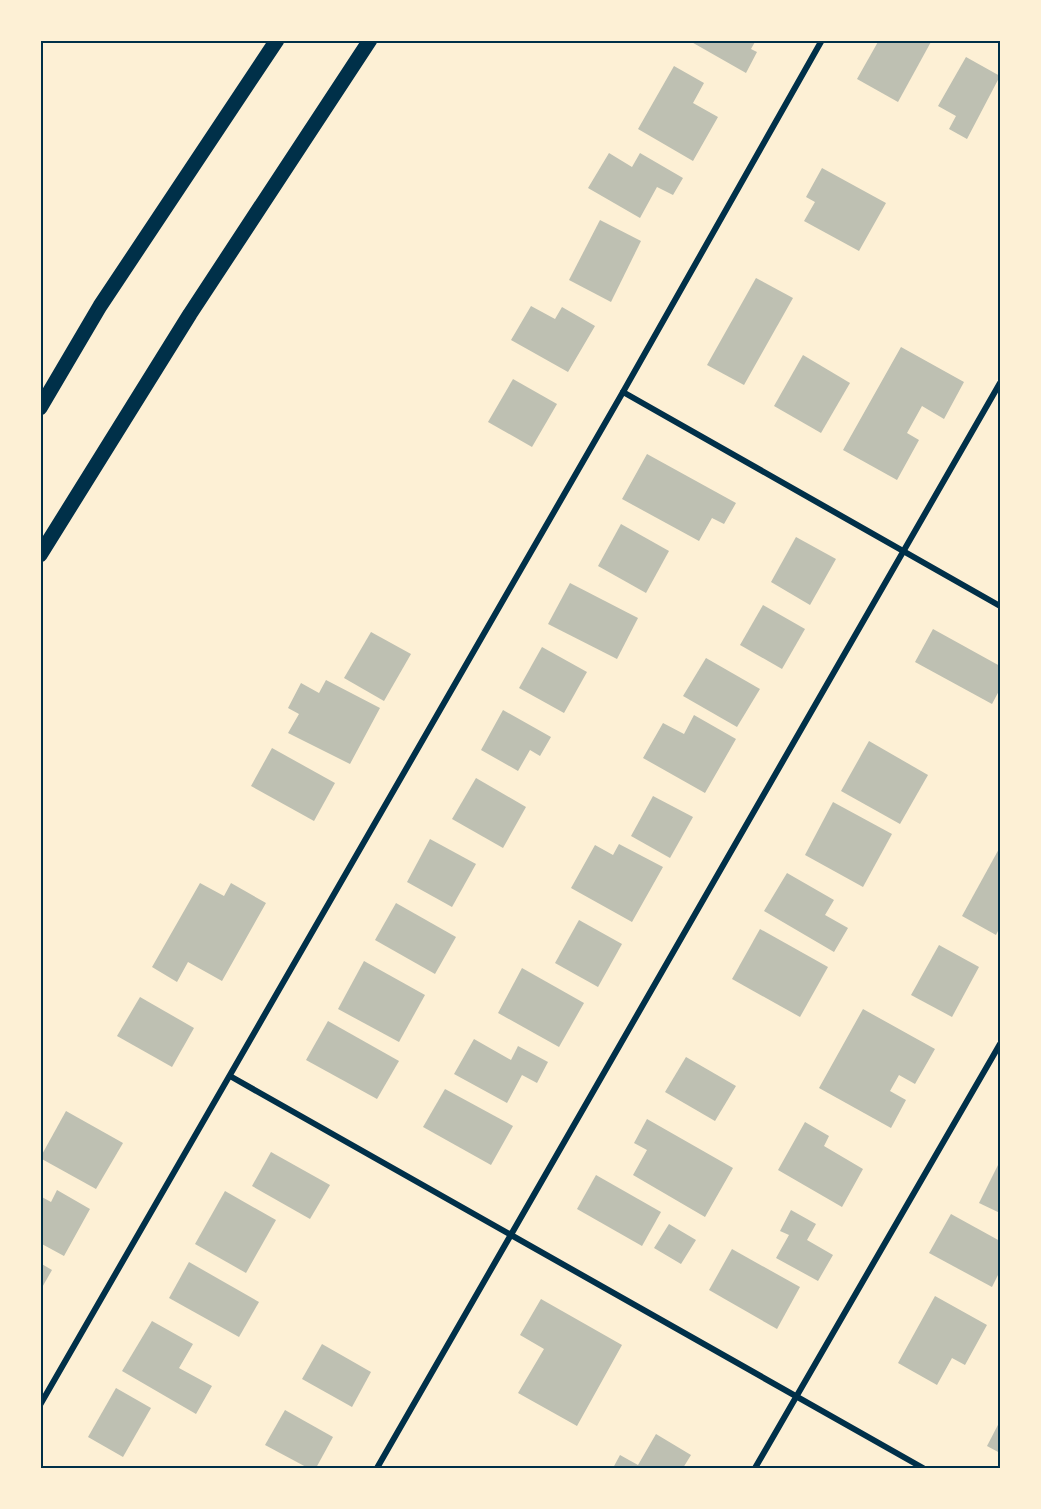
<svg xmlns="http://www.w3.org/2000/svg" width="1041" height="1509" viewBox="0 0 1041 1509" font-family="Cabin,sans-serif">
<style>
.building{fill:#bec0b2}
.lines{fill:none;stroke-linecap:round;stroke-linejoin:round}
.minor{stroke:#003049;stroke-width:6}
.primary{stroke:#003049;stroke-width:15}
.neatline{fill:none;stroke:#003049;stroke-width:2}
</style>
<rect width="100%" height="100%" fill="#fdf0d5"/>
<g class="building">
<polygon points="688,40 756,40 751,49 757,52 746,73"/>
<polygon points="879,40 932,40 898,102 857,79"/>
<polygon points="966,57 1000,76 967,139 949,129 956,116 938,106"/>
<polygon points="674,66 704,83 693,103 718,117 693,161 638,129"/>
<polygon points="609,153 632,167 640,153 683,178 673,195 657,187 640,218 588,188"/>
<polygon points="822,168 886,203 859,251 804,221 815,202 806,197"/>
<polygon points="600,220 641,241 611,302 569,280"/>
<polygon points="756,278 793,298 744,385 707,365"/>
<polygon points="531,306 555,319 562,307 595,326 568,372 511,340"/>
<polygon points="901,347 964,382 944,419 922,406 907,433 919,440 897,480 843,450"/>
<polygon points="803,355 850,383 821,433 774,406"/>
<polygon points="513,379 557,404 532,447 488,422"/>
<polygon points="647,454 736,503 724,524 712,518 699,541 622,499"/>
<polygon points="621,524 669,551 646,593 598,566"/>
<polygon points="796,537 836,559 810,605 771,582"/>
<polygon points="570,583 638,618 617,659 548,624"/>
<polygon points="763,605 805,629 782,669 740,645"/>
<polygon points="933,629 1000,666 1000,689 992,704 915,662"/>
<polygon points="371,632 411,654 384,701 344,678"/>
<polygon points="542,647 587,672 564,713 519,688"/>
<polygon points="706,658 760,689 737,727 683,696"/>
<polygon points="326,680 380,708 350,764 288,733 299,714 288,708 301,683 319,693"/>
<polygon points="503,710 551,737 540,756 530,750 518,771 481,750"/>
<polygon points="694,715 736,739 705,793 643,758 663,723 684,734"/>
<polygon points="869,741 928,775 900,824 841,791"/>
<polygon points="272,748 335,783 314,821 251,786"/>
<polygon points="476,778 526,807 503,848 452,819"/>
<polygon points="653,796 693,817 670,858 631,836"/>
<polygon points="833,802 892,834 863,887 805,855"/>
<polygon points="430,839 476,864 452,907 407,882"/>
<polygon points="619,844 663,867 632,922 571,888 595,845 613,855"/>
<polygon points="1000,847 1000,927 996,935 962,916"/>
<polygon points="787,873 834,900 825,915 848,928 834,952 764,911"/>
<polygon points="200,883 224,896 231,883 266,903 222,981 188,962 177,982 152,967"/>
<polygon points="396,903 456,937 435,974 375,940"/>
<polygon points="579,920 622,944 598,987 555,963"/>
<polygon points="760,929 828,967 800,1017 732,979"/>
<polygon points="939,945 979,967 952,1017 911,995"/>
<polygon points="364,961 425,995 399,1042 338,1009"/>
<polygon points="522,968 584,1003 559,1047 498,1013"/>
<polygon points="140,997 194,1028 172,1067 117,1036"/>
<polygon points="863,1009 935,1049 915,1084 899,1075 890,1091 906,1100 891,1128 819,1088"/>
<polygon points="328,1021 399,1061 377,1099 306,1060"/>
<polygon points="474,1039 511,1060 518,1046 548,1062 537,1083 522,1075 507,1103 454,1074"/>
<polygon points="686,1057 736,1086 715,1121 665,1092"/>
<polygon points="445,1089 513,1126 491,1165 423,1127"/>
<polygon points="66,1111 123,1143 96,1189 40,1158"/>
<polygon points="647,1119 733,1168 705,1217 633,1175 647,1150 634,1143"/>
<polygon points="805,1122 829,1136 824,1146 863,1169 842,1207 778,1170"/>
<polygon points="271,1152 330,1185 310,1219 252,1186"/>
<polygon points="1000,1161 1000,1213 979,1203"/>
<polygon points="596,1175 661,1212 642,1246 577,1209"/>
<polygon points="57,1190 90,1209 64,1256 40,1243 40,1196 51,1202"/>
<polygon points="225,1191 276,1220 246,1273 195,1244"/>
<polygon points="791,1210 816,1224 807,1240 833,1255 818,1281 776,1258 789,1235 780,1231"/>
<polygon points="951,1214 1000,1241 1000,1271 992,1287 929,1253"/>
<polygon points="669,1224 696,1240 681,1264 654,1248"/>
<polygon points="732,1249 800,1287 777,1329 709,1290"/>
<polygon points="189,1262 259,1302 239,1337 169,1298"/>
<polygon points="40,1263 52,1270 40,1291"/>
<polygon points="935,1296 987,1325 965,1365 952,1358 937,1385 898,1363"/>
<polygon points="541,1299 622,1345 577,1426 518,1393 544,1349 520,1335"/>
<polygon points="152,1321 193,1344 179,1368 212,1386 196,1414 122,1371"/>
<polygon points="322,1344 371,1372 352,1407 302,1379"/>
<polygon points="116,1388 151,1408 123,1457 88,1437"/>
<polygon points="285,1410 333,1437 316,1468 308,1468 265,1445"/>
<polygon points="1000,1421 1000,1453 987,1446"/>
<polygon points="656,1434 691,1455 683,1468 613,1468 620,1455 638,1465"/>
</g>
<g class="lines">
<g class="minor">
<polyline points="623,392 1000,606"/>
<polyline points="230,1076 923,1468"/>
<polyline points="40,1405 623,392 822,40"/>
<polyline points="377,1468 1000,383"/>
<polyline points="755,1468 1000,1044"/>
</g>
<g class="primary">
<polyline points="40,408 100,306 277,40"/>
<polyline points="40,555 190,314 370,40"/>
</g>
</g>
<rect width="1041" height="1509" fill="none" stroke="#fdf0d5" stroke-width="84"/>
<rect x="42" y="42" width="957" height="1425" class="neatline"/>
</svg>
